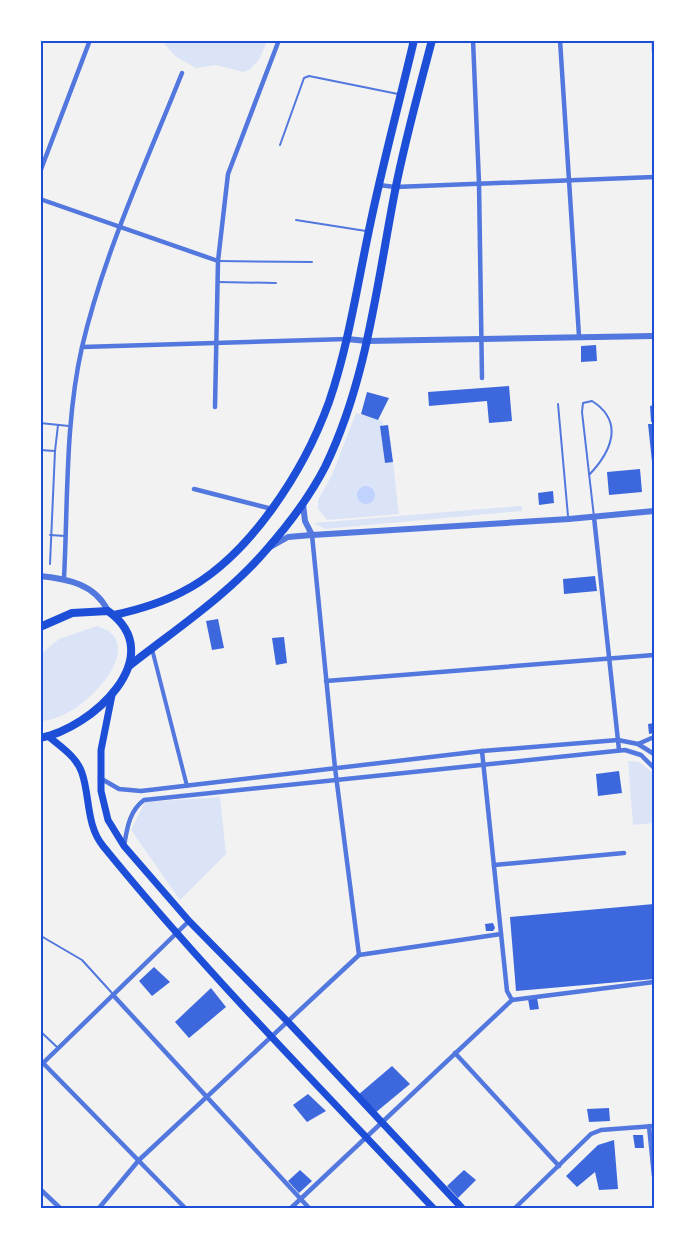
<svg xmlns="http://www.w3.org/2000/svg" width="695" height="1249" viewBox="0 0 695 1249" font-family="'IBM Plex Sans',sans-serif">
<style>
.green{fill:#dbe4f7}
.water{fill:#bfd3fe}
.building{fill:#3d67dc}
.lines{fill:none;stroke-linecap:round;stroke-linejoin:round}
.service{stroke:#5277de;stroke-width:2}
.pedestrian{stroke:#5277de;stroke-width:4}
.minor{stroke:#5277de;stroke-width:4.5}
.tertiary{stroke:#5277de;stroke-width:6}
.secondary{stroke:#1d4ed8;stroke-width:7}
.trunk{stroke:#1d4ed8;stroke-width:8}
.neatline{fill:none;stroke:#1d4ed8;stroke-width:2}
</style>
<rect width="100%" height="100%" fill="#f2f2f2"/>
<g class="green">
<polygon points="162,41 267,41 259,60 249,70 243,72 216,65 196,68 175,56"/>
<polygon points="356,413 382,421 385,463 393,462 399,514 327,520 318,509 318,500 332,475"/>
<polygon points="518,506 522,506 522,511 325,529 314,523"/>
<path d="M 97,626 C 154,642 81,721 41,721 L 41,654 L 59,639 Z"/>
<polygon points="628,761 639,762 654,774 654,823 633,825"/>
<polygon points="220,797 226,854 180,900 131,830 145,802"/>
</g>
<circle class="water" cx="366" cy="495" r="9"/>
<g class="building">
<polygon points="596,345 597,361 581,362 581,346"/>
<polygon points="509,386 512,421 489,423 487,401 429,406 428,392"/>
<polygon points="367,392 389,398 378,420 361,414"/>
<polygon points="654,405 654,422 651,422 650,406"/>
<polygon points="648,424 654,424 654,471 653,471"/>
<polygon points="388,425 393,462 385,463 380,426"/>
<polygon points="640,469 642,492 609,495 607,472"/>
<polygon points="553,491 554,503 539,505 538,493"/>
<polygon points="595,576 597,591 564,594 563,579"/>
<polygon points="218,619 224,648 212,650 206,621"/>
<polygon points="284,637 287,663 276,665 272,638"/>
<polygon points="654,723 654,733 649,734 648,724"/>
<polygon points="619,771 622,793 598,796 596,774"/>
<polygon points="654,904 654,979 516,991 510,917"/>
<polygon points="493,923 495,928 493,931 486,931 485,924"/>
<polygon points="154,967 170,982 152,996 139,981"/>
<polygon points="211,988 226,1007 189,1038 175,1022"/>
<polygon points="537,998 539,1009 530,1010 528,999"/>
<polygon points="392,1066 410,1084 375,1113 358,1095"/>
<polygon points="308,1094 326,1111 307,1122 293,1105"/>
<polygon points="609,1108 610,1121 589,1122 587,1109"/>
<polygon points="633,1135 643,1135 644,1148 635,1148"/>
<polygon points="614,1140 618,1189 599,1190 595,1172 577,1187 566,1176 598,1145"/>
<polygon points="300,1170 312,1181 299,1193 288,1181"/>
<polygon points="464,1170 476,1180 458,1198 447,1186"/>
</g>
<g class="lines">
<g class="service">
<polyline points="280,145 304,78 309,76 398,94"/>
<polyline points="296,220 366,231"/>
<polyline points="219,261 312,262"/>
<polyline points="218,282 276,283"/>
<polyline points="558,404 568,516"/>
<polyline points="40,423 69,426"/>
<polyline points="40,450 55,451 50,564"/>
<polyline points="55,451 58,425"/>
<path d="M 589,475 C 611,452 625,422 592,401 L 583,403 L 582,412 L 594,517"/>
<polyline points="50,535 65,536"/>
<polyline points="41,936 82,960 112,993"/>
<polyline points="40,1031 58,1048"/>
</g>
<polyline class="pedestrian" points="152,649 187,786"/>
<g class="minor">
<polyline points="473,40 479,183 482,378"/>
<polyline points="560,40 579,336"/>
<polyline points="654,40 654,51"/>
<polyline points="40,172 90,40"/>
<polyline points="379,185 395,187 654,177"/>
<polyline points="40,199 218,261"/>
<polyline points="82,347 347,339"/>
<polyline points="215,407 218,261 228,174 279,40"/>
<polyline points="194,489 272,509"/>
<polyline points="594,517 619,750"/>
<polyline points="312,535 335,768 359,955"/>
<path d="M 64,578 C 68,502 65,422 82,347 C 104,253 146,163 182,73"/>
<polyline points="326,681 654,655"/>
<polyline points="638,744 654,737"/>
<polyline points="482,751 507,991 512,1000"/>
<polyline points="100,778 119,789 141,791 482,751 618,740 638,744 654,754"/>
<path d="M 124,846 C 127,829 129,811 144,800 L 625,750 L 641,755 L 654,768"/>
<polyline points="494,865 624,853"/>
<polyline points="113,995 309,1208"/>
<polyline points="455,1053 559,1166"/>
<polyline points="43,1063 185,1208"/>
<polyline points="40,1066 189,921"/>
<polyline points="649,1126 654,1176"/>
<polyline points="40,1189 60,1208"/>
<polyline points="99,1208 139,1160 359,955 501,934"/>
<polyline points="291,1208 512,1000 654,982"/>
<polyline points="515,1208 591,1134 601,1130 654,1126"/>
</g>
<g class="tertiary">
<polyline points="347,339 367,341 654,336"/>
<polyline points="303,504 305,521 312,535 569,519 654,511"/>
<polyline points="272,546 288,537 312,535"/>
<path d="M 40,576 C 68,579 95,584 108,611"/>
</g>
<g class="secondary">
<polyline points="112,695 101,750 101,791 108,820 124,846 189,921 289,1023 462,1208"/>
<path d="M 48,736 C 60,746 77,757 82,773 C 90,796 86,825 103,846 C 206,973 322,1089 433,1208"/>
</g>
<g class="trunk">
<path d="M 114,615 C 137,610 161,603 182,592 C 249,558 304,471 329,402 C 348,347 357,287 369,230 C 382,166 399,104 414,40"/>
<path d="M 40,627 L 72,613 L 108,611 C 171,656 91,729 40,738"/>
<path d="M 129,666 C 176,629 228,595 267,549 C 289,524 310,496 325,467 C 367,381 377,283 395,191 C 405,140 419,90 432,40"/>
</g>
</g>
<rect width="695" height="1249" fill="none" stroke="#ffffff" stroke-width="84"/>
<rect x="42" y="42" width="611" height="1165" class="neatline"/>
</svg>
